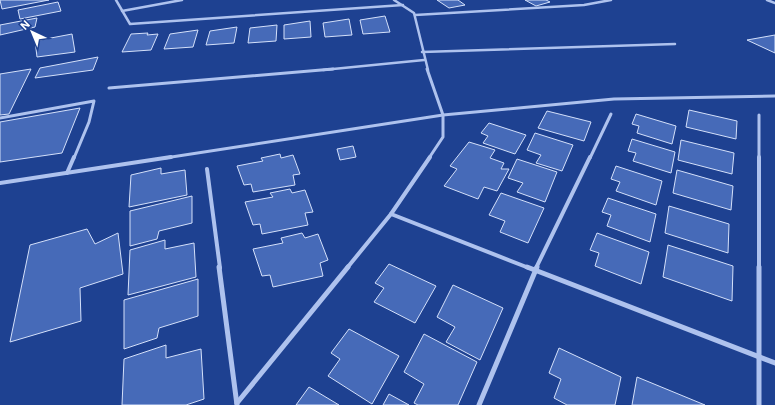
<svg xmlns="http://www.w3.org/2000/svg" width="775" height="405" viewBox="0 0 775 405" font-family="Roboto,sans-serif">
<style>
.building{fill:#466ab8;stroke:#d4e0fa}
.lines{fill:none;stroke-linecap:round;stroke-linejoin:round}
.minor-far3{stroke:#aec2ee;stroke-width:2.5}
.minor-far2{stroke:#aec2ee;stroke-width:3}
.minor-far1{stroke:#aec2ee;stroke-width:4}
.minor{stroke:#aec2ee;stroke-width:5}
</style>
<rect width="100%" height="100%" fill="#1e4191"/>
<g class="building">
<polygon points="0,0 49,0 2,9"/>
<polygon points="437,0 458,0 465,5 449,8"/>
<polygon points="525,0 546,0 550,2 536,6"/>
<polygon points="58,2 61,11 20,19 18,10"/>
<polygon points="385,16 390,32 363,34 360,20"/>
<polygon points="37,18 35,27 0,35 0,25"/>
<polygon points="349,19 352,35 325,37 323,23"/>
<polygon points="310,21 311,37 284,39 284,25"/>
<polygon points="277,25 276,41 248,43 250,28"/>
<polygon points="237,27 234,43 206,45 210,31"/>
<polygon points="198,30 193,47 164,49 170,34"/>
<polygon points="148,33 147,35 158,34 151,50 122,52 131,34"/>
<polygon points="72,34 75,52 37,57 35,41"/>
<polygon points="775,35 775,53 747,40"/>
<polygon points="98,57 93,70 35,78 40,68"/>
<polygon points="31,69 9,114 0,115 0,74"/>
<polygon points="80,108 62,153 0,162 0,122"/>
<polygon points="689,110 737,121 736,139 686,127"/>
<polygon points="547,111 591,122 584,141 538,128"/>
<polygon points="636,114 676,126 672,144 637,133 639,126 632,124"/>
<polygon points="489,123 526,135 515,154 483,143 488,136 481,133"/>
<polygon points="535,133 573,145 562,171 536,163 541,155 527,150"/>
<polygon points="632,139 675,152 671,173 633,161 636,153 628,151"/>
<polygon points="681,140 734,153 732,174 678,160"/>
<polygon points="469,142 495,150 490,158 504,163 501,169 509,169 497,191 484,187 478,199 444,186 457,169 450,166"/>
<polygon points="353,146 356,157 340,160 337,149"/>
<polygon points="280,154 281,158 293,155 300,174 293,175 295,185 253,192 251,184 244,185 237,166 263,161 261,158"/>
<polygon points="517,159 557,172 545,202 517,192 523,183 508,178"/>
<polygon points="616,166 662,181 656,205 616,191 620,182 611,179"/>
<polygon points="161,168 161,174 185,170 187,195 129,207 131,175"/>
<polygon points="677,170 733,186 731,210 673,193"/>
<polygon points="290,189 292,193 305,190 313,212 305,213 308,225 262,234 260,224 253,225 245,202 273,197 270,193"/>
<polygon points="501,193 544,208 528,243 500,232 505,221 489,215"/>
<polygon points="192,196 192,223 159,231 157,239 130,246 130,211"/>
<polygon points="608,198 656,214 650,242 607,226 611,215 602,212"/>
<polygon points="669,206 729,224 728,253 665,233"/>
<polygon points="87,229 95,244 118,233 123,274 80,288 81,321 10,342 30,245"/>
<polygon points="302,233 305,238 318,234 328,260 320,263 323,276 273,287 270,275 262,276 253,249 283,243 281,238"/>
<polygon points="597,233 649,252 641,284 595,266 599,253 590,250"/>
<polygon points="165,240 165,249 194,243 196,277 128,295 130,250"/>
<polygon points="668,245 733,266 732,301 663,277"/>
<polygon points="389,264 436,286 415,323 374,302 384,288 375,283"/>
<polygon points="198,279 198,316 159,328 157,338 124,349 124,300"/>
<polygon points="453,285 503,308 480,360 446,342 455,327 437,317"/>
<polygon points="349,329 399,356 372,404 328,376 340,359 331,353"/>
<polygon points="424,334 477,362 458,405 418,405 414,403 424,384 404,372"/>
<polygon points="166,345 166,358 201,349 204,399 186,405 122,405 124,359"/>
<polygon points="559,348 621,377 615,405 567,405 554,398 561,379 549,373"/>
<polygon points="637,377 705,405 632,405"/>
<polygon points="309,387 339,405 296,405"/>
<polygon points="389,394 409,405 383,405"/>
</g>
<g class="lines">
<g class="minor-far3">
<polyline points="116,0 130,24 403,5"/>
<polyline points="394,0 414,13 428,70"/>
<polyline points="767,0 775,3"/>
<polyline points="122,11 182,0"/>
<polyline points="415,15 584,5 611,0"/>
<polyline points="422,52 675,44"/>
<polyline points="323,70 424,60"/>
</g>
<g class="minor-far2">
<polyline points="427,69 443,115 443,137 429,158"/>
<polyline points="109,88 333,69"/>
<polyline points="759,115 759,158"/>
<polyline points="0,118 94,101 89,122 74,158"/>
<polyline points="165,158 443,115 614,99 775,96"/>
<polyline points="590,158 611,114"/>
</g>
<g class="minor-far1">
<polyline points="759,157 759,268"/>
<polyline points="207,169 220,268"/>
<polyline points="67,173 74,157"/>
<polyline points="0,183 171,157"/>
<polyline points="391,214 529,268"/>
<polyline points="347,268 391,214 430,157"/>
<polyline points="536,268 590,157"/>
</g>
<g class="minor">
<polyline points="219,267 237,405"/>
<polyline points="527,267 775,363"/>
<polyline points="759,267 759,405"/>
<polyline points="237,403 348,267"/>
<polyline points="479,405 537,267"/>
</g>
</g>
<g transform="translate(32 32) rotate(316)" stroke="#1e4191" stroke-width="3" paint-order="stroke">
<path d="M0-3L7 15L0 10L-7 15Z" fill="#ffffff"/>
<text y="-6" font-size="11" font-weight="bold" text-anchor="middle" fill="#ffffff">N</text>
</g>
</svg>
